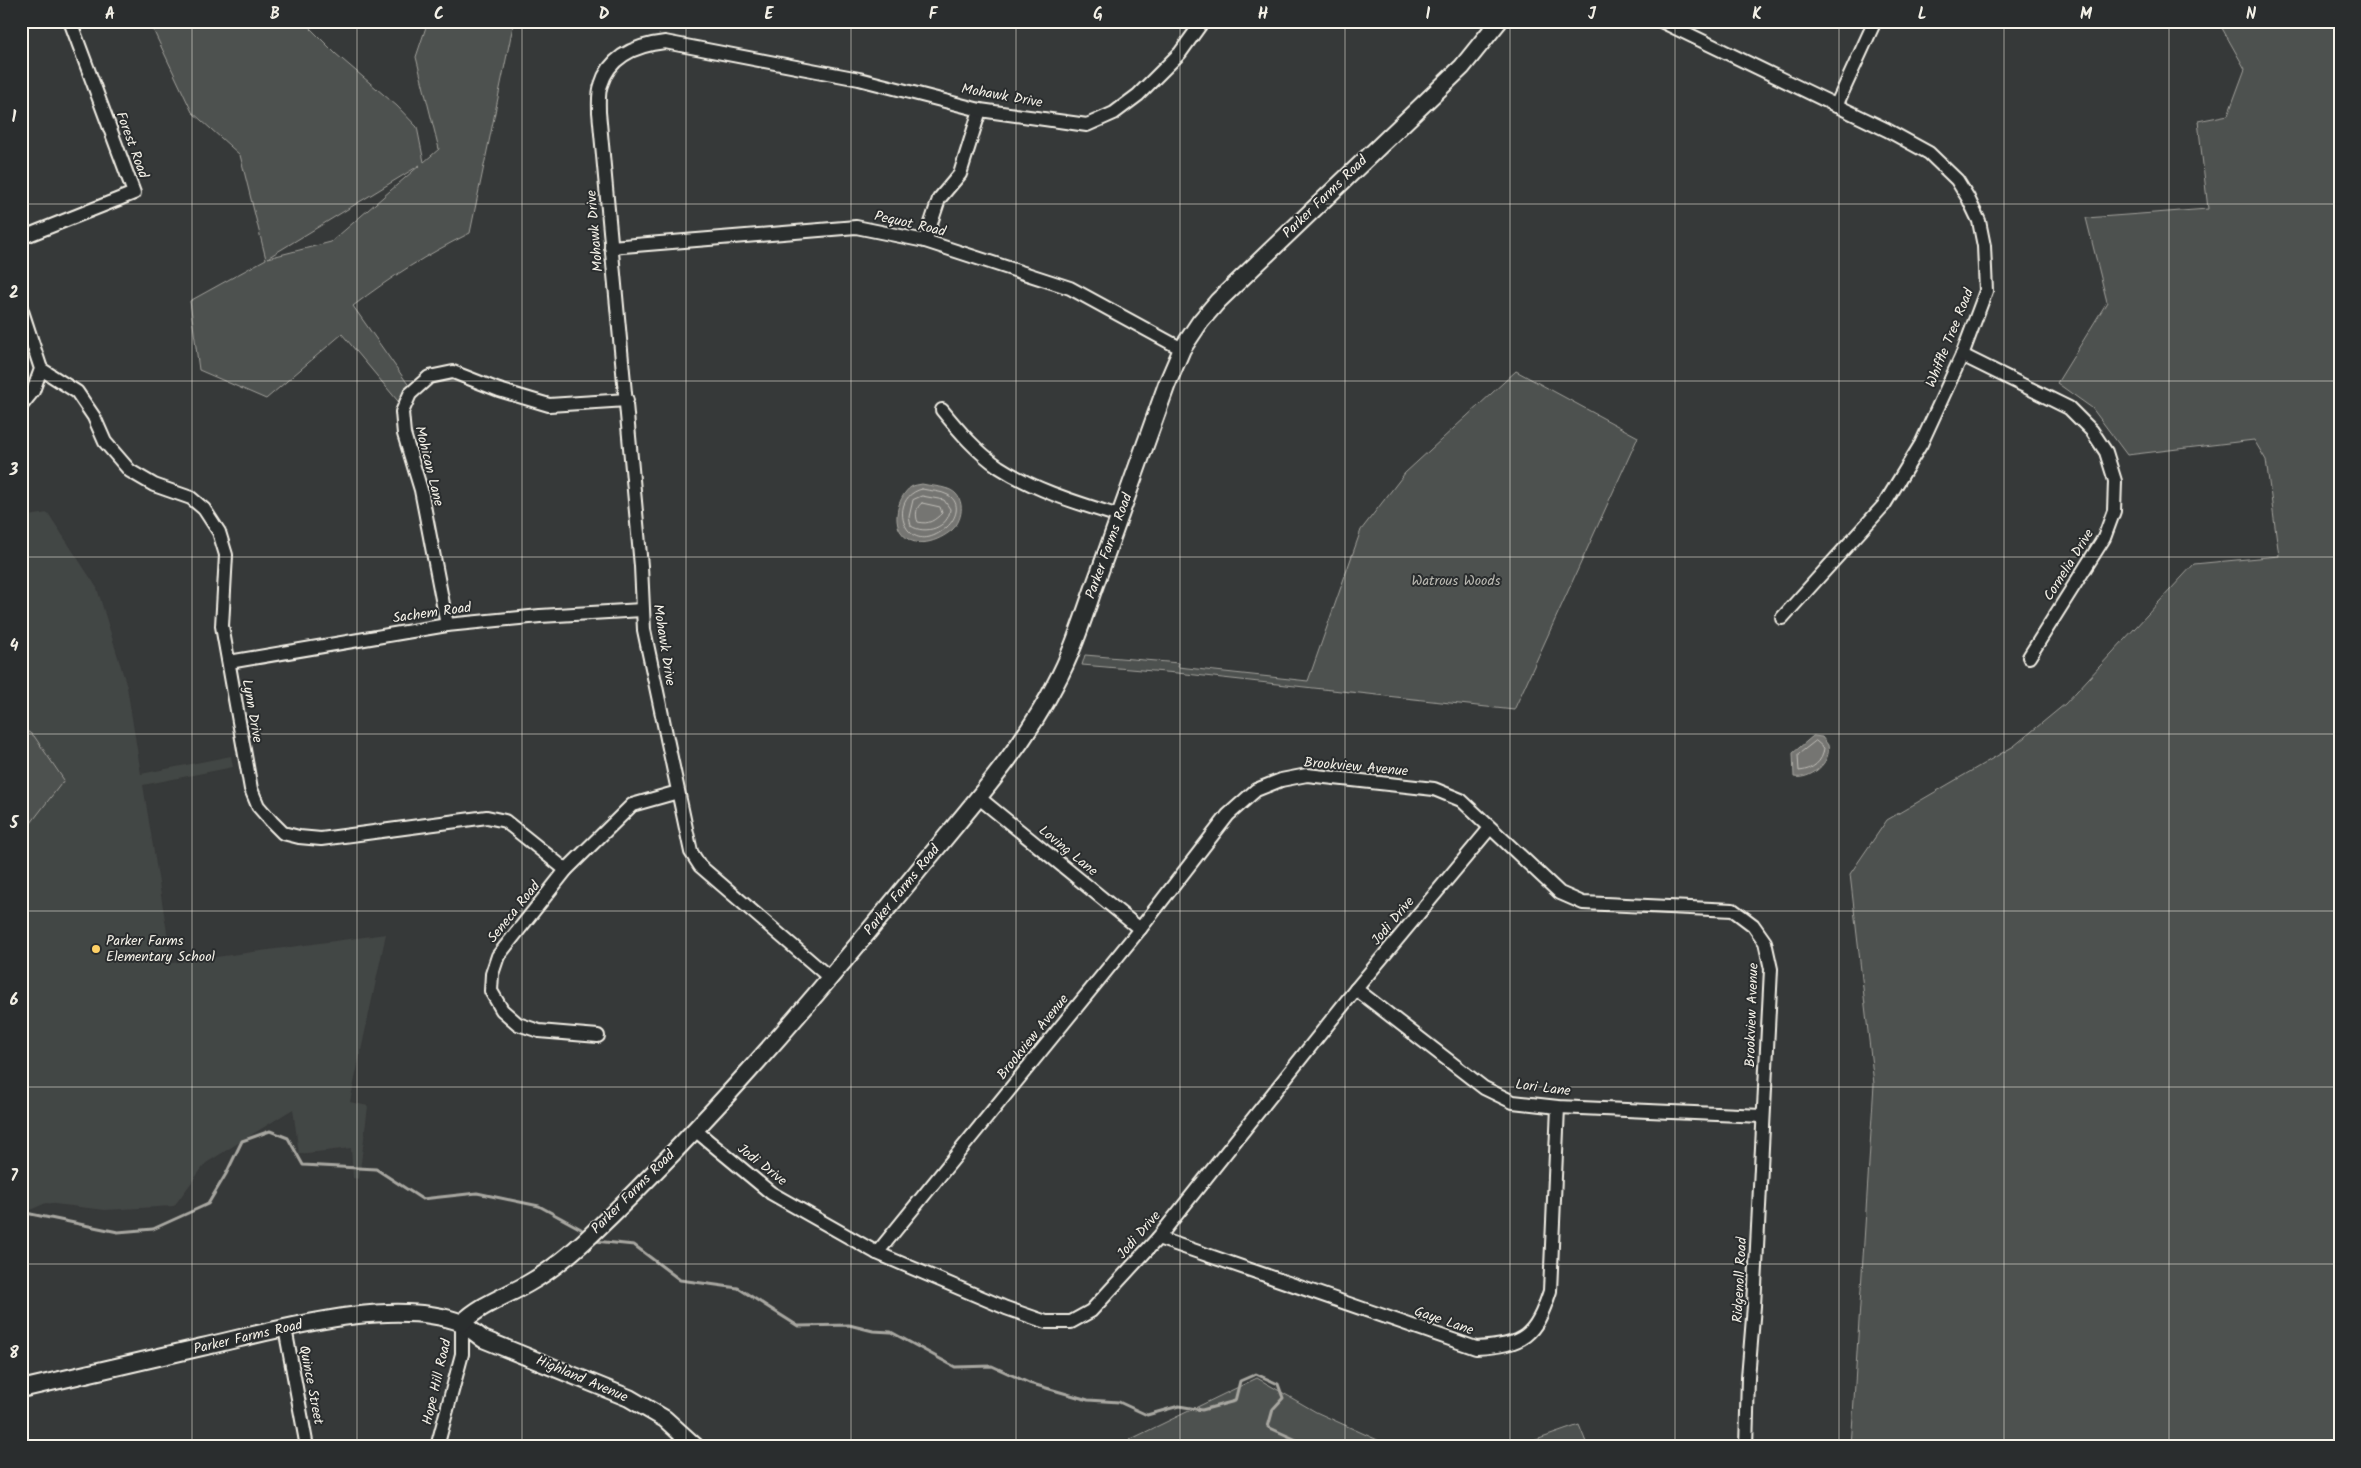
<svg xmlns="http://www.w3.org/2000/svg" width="2361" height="1468" viewBox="0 0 2361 1468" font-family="Kalam,sans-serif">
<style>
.built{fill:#434645}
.green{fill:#4e514f;stroke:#a1a19c;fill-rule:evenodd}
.water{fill:#757572;stroke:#a8a7a1}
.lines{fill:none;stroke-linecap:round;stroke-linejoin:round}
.shore{stroke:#c1bfb9;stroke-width:1}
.stream{stroke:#a8a7a1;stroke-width:3}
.minor-casing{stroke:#f4f1e8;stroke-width:16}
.tertiary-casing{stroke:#f4f1e8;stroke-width:20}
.minor{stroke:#2a2d2e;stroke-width:12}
.tertiary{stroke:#2a2d2e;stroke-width:16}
.grid{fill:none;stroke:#f4f1e8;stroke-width:1;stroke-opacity:0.55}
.poi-dot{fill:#ffd166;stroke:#2a2d2e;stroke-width:2}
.labels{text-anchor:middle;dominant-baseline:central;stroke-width:4;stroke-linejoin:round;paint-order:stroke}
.street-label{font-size:14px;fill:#f4f1e8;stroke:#2a2d2e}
.park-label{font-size:14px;fill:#bab9b2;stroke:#2a2d2e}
.poi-label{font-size:14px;fill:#f4f1e8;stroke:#2a2d2e;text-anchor:start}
.neatline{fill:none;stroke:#f4f1e8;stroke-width:2}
.grid-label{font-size:16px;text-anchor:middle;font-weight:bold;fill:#f4f1e8}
</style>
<rect width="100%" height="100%" fill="#363939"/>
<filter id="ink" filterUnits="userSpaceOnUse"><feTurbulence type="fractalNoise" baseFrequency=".02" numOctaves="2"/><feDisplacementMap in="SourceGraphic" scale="10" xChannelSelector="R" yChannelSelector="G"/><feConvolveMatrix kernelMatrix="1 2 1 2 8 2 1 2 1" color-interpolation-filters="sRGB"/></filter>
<g filter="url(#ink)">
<polygon class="built" points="48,513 97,588 127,687 141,774 231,756 233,767 143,785 172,963 386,934 350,1102 368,1106 359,1179 353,1178 351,1148 299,1154 293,1109 206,1163 174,1206 105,1210 46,1203 21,1214 21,517"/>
<g class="green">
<path d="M 149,21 L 303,21 L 336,54 L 397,106 L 417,127 L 424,162 L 439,149 L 416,57 L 428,21 L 514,21 L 470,233 C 426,255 392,276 353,306 L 417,397 L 407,412 L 342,334 L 266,399 L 199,370 L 190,301 L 266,259 L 240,155 L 192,112 ZM 420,165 L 331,242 L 268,258 L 269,257 Z"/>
<polygon points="2218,21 2340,21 2340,1447 1851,1447 1874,1084 1850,874 1887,820 2014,746 2065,704 2194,564 2279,556 2266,460 2254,440 2127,455 2092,408 2057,383 2107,302 2086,218 2208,209 2198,121 2228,115 2245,69"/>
<polygon points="1516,371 1638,437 1514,710 1177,673 1082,665 1085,655 1179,663 1178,667 1308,681 1361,530 1405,473"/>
<polygon points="21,727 34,736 64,780 21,836"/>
<polygon points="1257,1378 1316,1412 1393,1447 1133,1447 1129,1440"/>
<polygon points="1579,1425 1588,1447 1516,1447"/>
</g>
<g class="water">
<path d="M 922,484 C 930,486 940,486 948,489 C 966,495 964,519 952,530 C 939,541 914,551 901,532 C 892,520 899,495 911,487 C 914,485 918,485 922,484 Z"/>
<path d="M 1813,736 L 1822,737 L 1828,745 C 1832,763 1810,780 1794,777 L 1793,753 Z"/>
</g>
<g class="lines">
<g class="shore">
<path d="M 922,489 C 930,491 941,491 948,495 C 962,503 956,519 947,527 C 906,563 884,498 922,489 Z"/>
<path d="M 922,496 L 944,500 L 950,509 C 949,528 925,535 911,526 L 909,517 L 913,500 Z"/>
<path d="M 922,503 L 940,507 L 942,513 C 935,520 929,525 918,522 C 915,516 916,506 922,503 Z"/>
<path d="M 1816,741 L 1824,748 C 1823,762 1812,770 1799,771 L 1798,755 Z"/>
</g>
<g class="stream">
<polyline points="21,1212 118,1232 153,1229 208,1204 226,1174 242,1141 270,1131 288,1138 303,1165 376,1169 422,1199 477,1193 539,1206 581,1229"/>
<polyline points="595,1241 634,1245 680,1280 738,1288 798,1326 849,1325 873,1331 891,1332 955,1367 992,1366 1029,1383 1088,1400 1119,1402 1147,1415 1179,1406 1202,1410 1235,1401 1240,1381 1256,1374 1278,1384 1283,1398 1273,1409 1268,1427 1312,1447"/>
</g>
<g class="minor-casing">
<g id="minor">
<polyline points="1661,21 1887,130 1929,153 1957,180 1968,198 1979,221 1984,246 1986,291 1962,355 1921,444 1884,505 1782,618"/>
<polyline points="1836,106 1875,21"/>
<polyline points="21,238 134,193 70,21"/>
<polyline points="925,241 939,199 960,174 980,110"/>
<polyline points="611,247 856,227 925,241 1070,288 1182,349"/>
<polyline points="21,308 41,369 33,391 21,406"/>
<polyline points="1962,355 2069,408 2092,431 2106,452 2115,481 2114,511 2104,538 2029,657"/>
<polyline points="41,369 77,392 94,417 105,442 130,471 154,485 191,498 204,509 219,532 226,555 222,626 251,789 258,806 272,822 283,833 299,837 321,839 487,817 505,821 566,870"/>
<path d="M 942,410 C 959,431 977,452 999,467 C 1036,491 1078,503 1119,516"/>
<polyline points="447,625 421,490 404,434 402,412 410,394 429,377 453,372 499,390 549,405 627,400"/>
<polyline points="229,662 447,625 540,616 642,610"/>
<polyline points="978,797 1140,929"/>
<path d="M 830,978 L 700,866 L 691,852 L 644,630 L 641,566 L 599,112 C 599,104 598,93 601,85 C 610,55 637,45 665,42 L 859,79 L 980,110 L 1087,125 L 1114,113 L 1138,95 L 1180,53 L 1203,21"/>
<polyline points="1356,989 1484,1088 1513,1102 1558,1107 1762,1116"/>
<polyline points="598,1036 539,1031 518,1024 502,1010 491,991 492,974 498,956 566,870 632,805 678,792"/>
<polyline points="695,1130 771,1193 877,1253 1006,1308 1046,1322 1071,1322 1091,1311 1158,1238 1356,989 1490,828"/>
<path d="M 1158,1238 L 1476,1348 C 1524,1345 1535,1337 1550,1291 L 1558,1107"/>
<polyline points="877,1253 1140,929 1228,815 1256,790 1281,780 1307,775 1434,789 1461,800 1560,893 1583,903 1733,910 1753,925 1765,942 1771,969 1754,1306 1748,1378 1746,1447"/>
<polyline points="285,1328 307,1447"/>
<polyline points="437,1447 462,1354 462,1323"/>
</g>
</g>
<g class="tertiary-casing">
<g id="tertiary">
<polyline points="462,1323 483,1339 629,1398 665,1419 696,1447"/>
<path d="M 21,1389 C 81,1375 142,1361 202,1347 C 274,1331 391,1295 462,1323 C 481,1304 507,1296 529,1283 C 552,1270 572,1253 591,1235 C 707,1124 812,1002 913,877 C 963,815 1020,754 1056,683 C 1075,648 1086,608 1100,571 C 1122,509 1145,446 1167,384 L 1182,349 L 1200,322 L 1218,301 L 1462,67 L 1499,21"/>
</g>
</g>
<use href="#minor" class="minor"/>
<use href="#tertiary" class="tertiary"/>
</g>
</g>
<path class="grid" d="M 192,21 L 192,1447M 357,21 L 357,1447M 522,21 L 522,1447M 686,21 L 686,1447M 851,21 L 851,1447M 1016,21 L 1016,1447M 1180,21 L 1180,1447M 1345,21 L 1345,1447M 1510,21 L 1510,1447M 1675,21 L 1675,1447M 1839,21 L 1839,1447M 2004,21 L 2004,1447M 2169,21 L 2169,1447M 21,204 L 2340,204M 21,381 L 2340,381M 21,557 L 2340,557M 21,734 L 2340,734M 21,911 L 2340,911M 21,1087 L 2340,1087M 21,1264 L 2340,1264"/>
<circle class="poi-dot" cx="96" cy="949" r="5"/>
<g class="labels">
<g class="street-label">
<text transform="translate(1002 96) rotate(10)">Mohawk Drive</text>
<text transform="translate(132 145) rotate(70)">Forest Road</text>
<text transform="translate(1325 197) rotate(-44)">Parker Farms Road</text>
<text transform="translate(910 224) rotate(13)">Pequot Road</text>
<text transform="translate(595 231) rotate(-95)">Mohawk Drive</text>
<text transform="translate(1950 338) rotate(-68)">Whiffle Tree Road</text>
<text transform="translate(429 466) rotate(76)">Mohican Lane</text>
<text transform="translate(1109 546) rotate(-70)">Parker Farms Road</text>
<text transform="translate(2069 565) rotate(-58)">Cornelia Drive</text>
<text transform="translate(432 613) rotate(-8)">Sachem Road</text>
<text transform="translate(664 645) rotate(81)">Mohawk Drive</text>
<text transform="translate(252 711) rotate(80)">Lynn Drive</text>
<text transform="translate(1356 767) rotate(5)">Brookview Avenue</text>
<text transform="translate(1068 851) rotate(39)">Loving Lane</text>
<text transform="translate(902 890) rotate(-51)">Parker Farms Road</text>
<text transform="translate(514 912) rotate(-51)">Seneca Road</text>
<text transform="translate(1393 921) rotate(-50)">Jodi Drive</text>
<text transform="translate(1752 1015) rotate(-88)">Brookview Avenue</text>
<text transform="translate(1033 1037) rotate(-51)">Brookview Avenue</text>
<text transform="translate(1543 1088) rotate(7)">Lori Lane</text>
<text transform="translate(762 1165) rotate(38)">Jodi Drive</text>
<text transform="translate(633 1192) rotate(-45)">Parker Farms Road</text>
<text transform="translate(1139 1235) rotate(-49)">Jodi Drive</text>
<text transform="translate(1740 1280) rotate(-87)">Ridgenoll Road</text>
<text transform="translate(1444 1321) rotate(19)">Gaye Lane</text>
<text transform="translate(248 1337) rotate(-13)">Parker Farms Road</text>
<text transform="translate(582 1379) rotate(23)">Highland Avenue</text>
<text transform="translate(437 1382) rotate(-77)">Hope Hill Road</text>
<text transform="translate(311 1385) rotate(79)">Quince Street</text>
</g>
<g class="park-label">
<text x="1456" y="581">Watrous Woods</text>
</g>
<g class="poi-label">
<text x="106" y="941">Parker Farms<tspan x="106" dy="16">Elementary School</tspan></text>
</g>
</g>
<rect width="2361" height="1468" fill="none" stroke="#2a2d2e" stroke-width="55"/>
<rect x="28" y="28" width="2306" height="1412" class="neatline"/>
<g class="grid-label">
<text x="110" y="19">A</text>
<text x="275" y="19">B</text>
<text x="439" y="19">C</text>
<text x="604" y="19">D</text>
<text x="769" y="19">E</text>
<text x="933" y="19">F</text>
<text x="1098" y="19">G</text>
<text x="1263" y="19">H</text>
<text x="1428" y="19">I</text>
<text x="1592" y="19">J</text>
<text x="1757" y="19">K</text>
<text x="1922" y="19">L</text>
<text x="2086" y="19">M</text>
<text x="2251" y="19">N</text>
<text x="14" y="122">1</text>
<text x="14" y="298">2</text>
<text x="14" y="475">3</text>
<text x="14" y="651">4</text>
<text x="14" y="828">5</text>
<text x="14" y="1005">6</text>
<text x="14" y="1181">7</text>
<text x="14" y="1358">8</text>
</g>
</svg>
